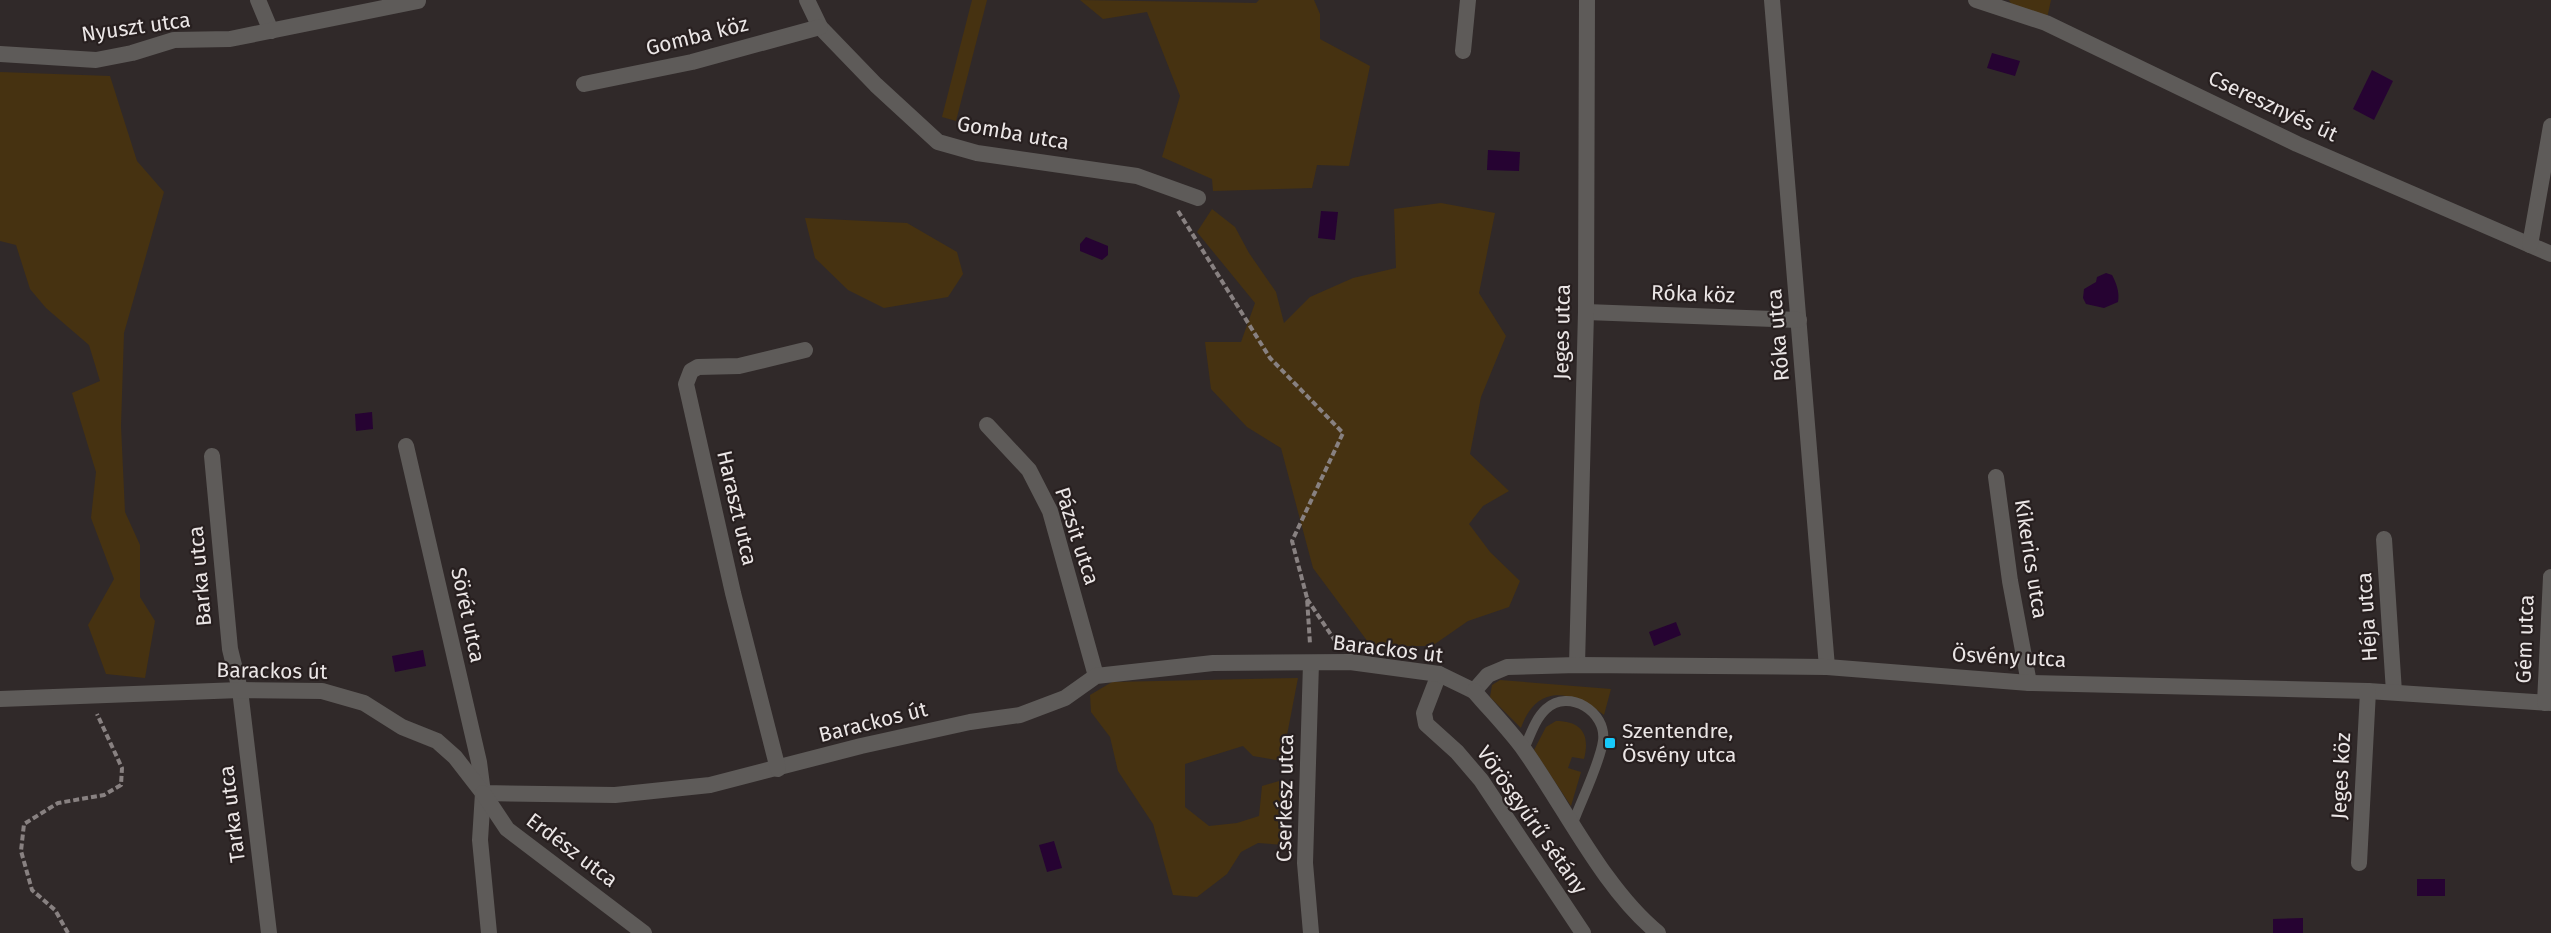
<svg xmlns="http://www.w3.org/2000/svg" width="2551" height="933" viewBox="0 0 2551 933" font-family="'Fira Sans',sans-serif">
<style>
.green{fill:#463211}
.water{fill:#260332}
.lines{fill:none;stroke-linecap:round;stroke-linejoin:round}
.path{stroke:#888181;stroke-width:4;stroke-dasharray:6 3;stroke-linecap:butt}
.service{stroke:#5e5b59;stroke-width:10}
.minor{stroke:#5e5b59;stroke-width:16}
.tertiary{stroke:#5e5b59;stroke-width:16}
.poi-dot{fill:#17cafb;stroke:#271f1f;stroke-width:2}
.labels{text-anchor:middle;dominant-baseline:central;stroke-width:4.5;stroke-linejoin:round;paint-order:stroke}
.street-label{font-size:21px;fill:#ebe6e6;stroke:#271f1f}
.poi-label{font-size:21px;fill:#ebe6e6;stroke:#271f1f;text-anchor:start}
</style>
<rect width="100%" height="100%" fill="#302929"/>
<g class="green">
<polygon points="972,0 987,0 956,121 942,117"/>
<polygon points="1080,0 1256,3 1259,0 1314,0 1320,14 1320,39 1370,66 1349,166 1317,165 1312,188 1213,191 1212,179 1162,157 1180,96 1147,12 1103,19"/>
<polygon points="2009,0 2051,0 2046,23 2017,14"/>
<polygon points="0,72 110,76 137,161 164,192 124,333 121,426 125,512 140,545 140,597 155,621 145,678 106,674 88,625 114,579 91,518 96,472 72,393 100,381 89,345 46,308 30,289 16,245 0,241"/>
<polygon points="1441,203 1495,213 1479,293 1506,336 1481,397 1470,454 1509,491 1483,506 1469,524 1490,552 1520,581 1509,607 1468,621 1432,646 1371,646 1313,568 1281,448 1247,427 1211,389 1205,342 1241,342 1255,303 1197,232 1212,209 1235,227 1249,253 1276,292 1284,323 1310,297 1353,278 1396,268 1394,209"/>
<polygon points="805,218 907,223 957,252 963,274 948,297 884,308 848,290 815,258"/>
<polygon points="1298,678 1282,761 1253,756 1243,746 1185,764 1185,807 1209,826 1237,823 1259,816 1262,786 1279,781 1284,845 1258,843 1241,852 1227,874 1197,897 1173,895 1153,824 1118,771 1110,737 1091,712 1090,695 1112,682"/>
<path d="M 1500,680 L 1611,689 L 1604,715 C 1573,691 1537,682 1521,728 L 1490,697 L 1492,685 Z"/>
<path d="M 1556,721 C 1583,721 1590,736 1584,759 L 1572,757 L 1568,768 L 1581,772 L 1571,806 L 1534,750 L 1546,727 Z"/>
</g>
<g class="water">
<polygon points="1992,53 2020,61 2015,76 1987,68"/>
<polygon points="2372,70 2393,81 2374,120 2353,109"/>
<polygon points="1488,150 1520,152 1519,171 1487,170"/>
<polygon points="1321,211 1338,212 1335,240 1318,238"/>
<polygon points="1086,237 1108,246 1108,255 1102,260 1080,251 1080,244"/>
<path d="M 2106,273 L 2112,275 C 2116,282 2120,293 2118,302 L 2104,308 L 2086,304 L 2083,298 L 2084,289 L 2096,282 L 2097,277 Z"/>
<polygon points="372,412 373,429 356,431 355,414"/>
<polygon points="1676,622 1681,635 1654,646 1649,632"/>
<polygon points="423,650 426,666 395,672 392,656"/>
<polygon points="1054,841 1062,868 1047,872 1039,845"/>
<rect x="2417" y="879" width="28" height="17"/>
<polygon points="2303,918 2303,933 2273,933 2273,919"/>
</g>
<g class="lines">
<g class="path">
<polyline points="1178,211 1270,358 1343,433 1292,541 1307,598 1310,644"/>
<polyline points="1307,599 1338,645"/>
<polyline points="68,933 55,910 32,890 21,851 24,824 58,803 104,795 121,785 122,768 97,714"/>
</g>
<path class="service" d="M 1524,749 C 1530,736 1535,719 1546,709 C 1569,688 1607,712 1603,741 C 1600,763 1581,801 1573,823"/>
<g class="minor">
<polyline points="258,0 271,31"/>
<polyline points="807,0 820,27 876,85 938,142 977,153 1137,176 1198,198"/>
<polyline points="1772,0 1827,667"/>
<polyline points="1976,0 2046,23 2297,144 2551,254"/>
<polyline points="1463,51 1468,0"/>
<polyline points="0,54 96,60 132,53 174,40 230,39 418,1"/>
<polyline points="584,84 692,62 820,27"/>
<polyline points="2530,245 2551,126"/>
<polyline points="1586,312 1799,320"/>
<polyline points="987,425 1029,470 1050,511 1096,676"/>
<polyline points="406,446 479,762 483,793 480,840 489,933"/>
<polyline points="212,456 230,649 240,690 269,933"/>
<polyline points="1996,477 2010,581 2029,683"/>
<polyline points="2384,539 2394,692"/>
<polyline points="1311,663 1305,863 1311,933"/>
<polyline points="1577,665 1586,312 1587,0"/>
<polyline points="1439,674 1424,713 1426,724 1457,752 1481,780 1583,933"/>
<polyline points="0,699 240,690 322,691 364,703 402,727 437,741 455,757 483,793 615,795 710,785 861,746 970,722 1020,715 1065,698 1096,676 1213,663 1350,662 1439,674 1474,691 1488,675 1507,667 1577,665 1827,667 2029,683 2368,691 2551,703"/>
<polyline points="2545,703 2551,577"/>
<polyline points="778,769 733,593 686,384 691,371 698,367 739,366 805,350"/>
<polyline points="483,793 507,829 644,933"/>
<polyline points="2359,863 2368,691"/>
</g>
<path class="tertiary" d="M 1474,691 C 1491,711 1510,730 1525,751 C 1566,809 1604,889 1658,933"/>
</g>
<rect class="poi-dot" x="1604" y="737" width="12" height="12" rx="3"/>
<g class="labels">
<g class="street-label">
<text transform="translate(136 27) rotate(-8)">Nyuszt utca</text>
<text transform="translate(697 36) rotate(-14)">Gomba köz</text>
<text transform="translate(2273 106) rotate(25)">Cseresznyés út</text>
<text transform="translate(1013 133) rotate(10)">Gomba utca</text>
<text transform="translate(1693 294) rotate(2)">Róka köz</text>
<text transform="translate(1562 332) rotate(-89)">Jeges utca</text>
<text transform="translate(1778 335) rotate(-95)">Róka utca</text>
<text transform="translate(737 508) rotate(77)">Haraszt utca</text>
<text transform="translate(1077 536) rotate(72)">Pázsit utca</text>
<text transform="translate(2031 559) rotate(81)">Kikerics utca</text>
<text transform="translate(200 576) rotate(-95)">Barka utca</text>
<text transform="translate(468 615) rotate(78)">Sörét utca</text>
<text transform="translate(2367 617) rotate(-94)">Héja utca</text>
<text transform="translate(2525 639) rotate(-88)">Gém utca</text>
<text transform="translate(1388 649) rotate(7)">Barackos út</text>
<text transform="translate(2009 657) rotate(3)">Ösvény utca</text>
<text transform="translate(272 671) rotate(1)">Barackos út</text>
<text transform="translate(873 722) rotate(-14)">Barackos út</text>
<text transform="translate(2341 776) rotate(-87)">Jeges köz</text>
<text transform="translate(1285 798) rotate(-89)">Cserkész utca</text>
<text transform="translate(232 814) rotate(-97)">Tarka utca</text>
<text transform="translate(1532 820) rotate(55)">Vörösgyűrű sétány</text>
<text transform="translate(572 850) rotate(37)">Erdész utca</text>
</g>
<g class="poi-label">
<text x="1622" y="731">Szentendre,<tspan x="1622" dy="24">Ösvény utca</tspan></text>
</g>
</g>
</svg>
